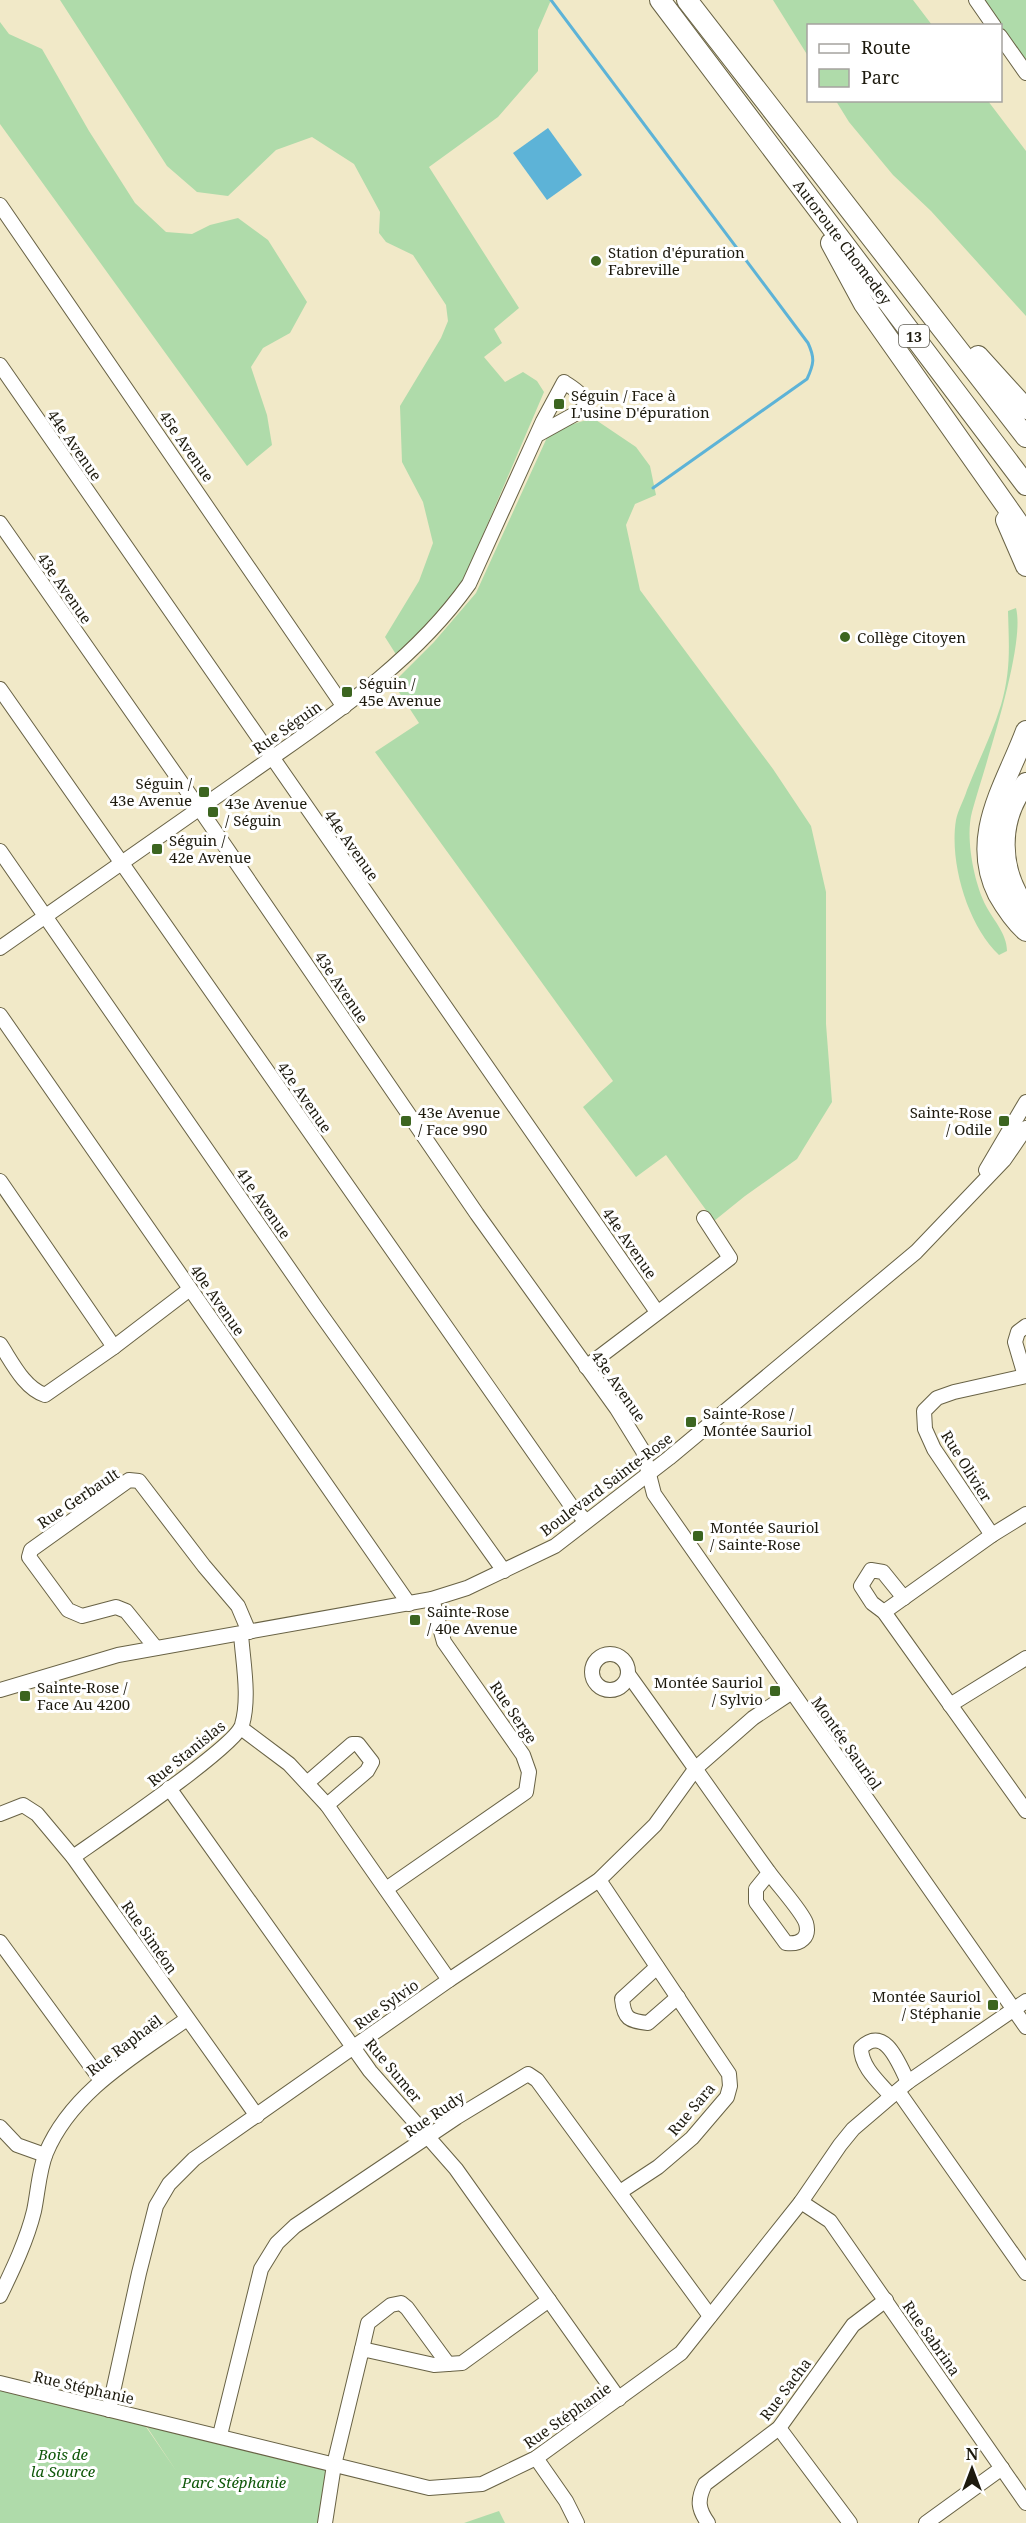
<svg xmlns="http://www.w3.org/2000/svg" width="1026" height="2523" viewBox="0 0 1026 2523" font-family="'Noto Serif',serif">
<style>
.green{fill:#afdbaa}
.water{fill:#5db3d7}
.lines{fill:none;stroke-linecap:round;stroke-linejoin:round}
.stream{stroke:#5db3d7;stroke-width:3}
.minor-casing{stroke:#686245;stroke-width:16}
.highway-casing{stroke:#686245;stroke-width:22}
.minor{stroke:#fff;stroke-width:14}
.highway{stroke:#fff;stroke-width:20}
.poi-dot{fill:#3c6520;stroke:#fff;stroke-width:2}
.labels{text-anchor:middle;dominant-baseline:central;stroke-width:6;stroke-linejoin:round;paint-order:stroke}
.shield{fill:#fff;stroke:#615f56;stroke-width:1.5}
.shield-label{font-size:14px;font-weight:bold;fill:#1d1a0e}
.street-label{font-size:15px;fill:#1d1a0e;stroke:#fff}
.poi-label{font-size:15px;fill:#1d1a0e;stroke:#fff;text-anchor:start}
.park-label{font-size:15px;font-style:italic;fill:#10580a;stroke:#fff}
</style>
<rect width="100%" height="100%" fill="#f1e9c8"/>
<g class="green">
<polygon points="60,0 551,0 538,30 538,71 498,117 429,167 519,308 494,329 502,343 484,357 505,382 523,372 537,381 544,392 464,579 441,611 397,656 385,637 419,581 433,543 423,502 402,462 400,406 441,338 448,321 446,305 413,255 386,242 379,233 380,212 354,164 312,137 276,150 228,196 197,192 167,166"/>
<polygon points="773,0 913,0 932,25 808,26 808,56"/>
<polygon points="982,0 1026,0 1026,75 1001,36 1000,26"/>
<polygon points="0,22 9,34 42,49 89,131 135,203 166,232 192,234 210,225 238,218 268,240 307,302 290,333 263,348 251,367 267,415 272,445 247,466 0,124"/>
<polygon points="836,101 988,101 1026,151 1026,316 931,211 893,175 849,122"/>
<polygon points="593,418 636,447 650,466 656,495 635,504 626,525 640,590 773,769 811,826 826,892 826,1024 832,1102 797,1159 745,1196 714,1221 666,1155 636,1177 583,1107 613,1081 375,752 419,723 393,683 434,642 476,593 550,431"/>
<path d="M 1016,608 C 1026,646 984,768 972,812 C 965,837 974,883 986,906 C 994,921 1007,934 1007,951 L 999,955 C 968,926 949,863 956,820 C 958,810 964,800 967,790 C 978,762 992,734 1001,705 C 1011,670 1009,647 1008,611 Z"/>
<polygon points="0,2383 142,2421 177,2472 141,2418 334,2465 325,2523 0,2523"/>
<polygon points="499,2511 505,2523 464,2523"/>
</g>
<polygon class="water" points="548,128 582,175 547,200 513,153"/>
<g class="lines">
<path class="stream" d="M 551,0 L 808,343 C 815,358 814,364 807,379 L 653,488"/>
<g class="minor-casing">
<g id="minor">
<polyline points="976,0 994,26"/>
<polyline points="1000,36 1026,73"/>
<polyline points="0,205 344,707"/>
<polyline points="0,365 657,1312"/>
<polyline points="0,523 199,808 477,1214 617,1409 643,1451 654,1494 1026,2027"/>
<polyline points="0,689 572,1507 586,1521"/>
<polyline points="0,851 317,1309 504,1571"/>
<path d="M 0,948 C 81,891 162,834 243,778 C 325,720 410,667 469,584 L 543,421 L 564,382 C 574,389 587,395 584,409 L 537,435"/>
<polyline points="0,1015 409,1604"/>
<polyline points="986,1170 1026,1102"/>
<polyline points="0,1181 114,1347"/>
<path d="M 0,1344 C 12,1362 24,1388 45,1395 L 114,1347 L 190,1289"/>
<polyline points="586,1367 730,1258 704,1218"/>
<polyline points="1025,1376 1015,1342 1018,1332 1026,1326"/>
<polyline points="992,1535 934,1449 925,1429 924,1411 937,1398 954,1392 1026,1376"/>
<polyline points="904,1598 883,1572 871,1570 861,1586 872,1603 884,1612 1026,1811"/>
<polyline points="884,1612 992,1535 1026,1514"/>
<polyline points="156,1648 126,1611 116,1607 82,1616 68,1610 29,1557 31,1550 129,1480 139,1481 204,1566 238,1606 249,1632"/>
<circle cx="610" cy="1672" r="18"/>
<path d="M 628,1674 C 675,1739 721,1806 768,1871 C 776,1883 802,1911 806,1923 C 810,1937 801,1945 786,1943 L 756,1902 L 756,1889 L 769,1873"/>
<polyline points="0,1690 118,1655 432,1599 467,1588 555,1546 669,1458 916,1252 1004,1160 1026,1128"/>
<polyline points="950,1705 1026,1658"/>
<polyline points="241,1728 289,1764 327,1805 449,1980"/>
<polyline points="307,1783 352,1744 358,1744 372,1762 367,1771 327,1805"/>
<polyline points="169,1788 370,2071 456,2169 619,2399"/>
<polyline points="0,1814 23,1805 37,1814 73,1857 257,2116"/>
<path d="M 73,1857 C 100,1838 235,1747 242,1725 C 250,1697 243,1663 241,1634"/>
<polyline points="599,1880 729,2074 730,2086 727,2097 692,2138 658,2167 620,2192"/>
<polyline points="386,1889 526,1792 529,1772 523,1755 444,1642 432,1599"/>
<polyline points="0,1942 101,2080"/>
<path d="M 657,1967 L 622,1999 C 624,2019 629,2021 648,2023 L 678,1997"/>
<polyline points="898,2091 1026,2273"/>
<path d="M 891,2096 C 879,2082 861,2067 861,2048 C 885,2024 899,2064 908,2082"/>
<polyline points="0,2127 17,2145 45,2155"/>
<polyline points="801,2202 830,2221 1026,2503"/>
<path d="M 0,2296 C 13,2269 27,2240 34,2211 C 38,2192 39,2170 46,2153 C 72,2091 135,2056 187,2019"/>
<polyline points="362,2349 368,2323 391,2305 401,2303 407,2308 448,2364"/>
<polyline points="0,2383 429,2488 482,2484 536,2458 681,2353 801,2202 840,2145 853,2129 908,2082 1026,2001"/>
<polyline points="109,2410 139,2273 156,2206 169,2184 194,2159 449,1980 599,1880 655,1825 696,1768 753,1718 792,1692"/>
<polyline points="779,2428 850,2523"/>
<polyline points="220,2435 261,2269 277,2243 295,2226 457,2117 528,2074 537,2080 710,2316"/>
<polyline points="536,2458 566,2501 577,2523"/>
<polyline points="325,2523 334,2465 362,2349 434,2365 462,2363 549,2300"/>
<path d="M 708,2523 C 698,2509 697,2500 705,2484 L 779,2428 L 853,2325 L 886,2300"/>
<polyline points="926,2523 1002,2468"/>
</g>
</g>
<g class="highway-casing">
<g id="highway">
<polyline points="660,0 1026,485"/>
<polyline points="687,0 1026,437"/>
<polyline points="831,243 864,304 1026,534"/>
<polyline points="978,356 1026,409"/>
<polyline points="1006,520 1026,566"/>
<path d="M 1026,731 C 1006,785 969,836 998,894 C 1006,908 1014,920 1026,931"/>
<path d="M 1026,783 C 997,820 998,870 1026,908"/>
</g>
</g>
<use href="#minor" class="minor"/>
<use href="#highway" class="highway"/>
</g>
<g class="poi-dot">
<circle cx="596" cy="261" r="6"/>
<rect x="553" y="398" width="12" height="12" rx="3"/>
<circle cx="845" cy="637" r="6"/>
<rect x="341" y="686" width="12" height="12" rx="3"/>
<rect x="198" y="786" width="12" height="12" rx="3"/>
<rect x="207" y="806" width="12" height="12" rx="3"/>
<rect x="151" y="843" width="12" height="12" rx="3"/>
<rect x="400" y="1115" width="12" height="12" rx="3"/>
<rect x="998" y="1115" width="12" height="12" rx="3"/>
<rect x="685" y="1416" width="12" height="12" rx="3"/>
<rect x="692" y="1530" width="12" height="12" rx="3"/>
<rect x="409" y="1614" width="12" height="12" rx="3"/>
<rect x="769" y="1685" width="12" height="12" rx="3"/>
<rect x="19" y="1690" width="12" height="12" rx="3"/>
<rect x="987" y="1999" width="12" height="12" rx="3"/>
</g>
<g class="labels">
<rect class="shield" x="899" y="325" width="30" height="22" rx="4.5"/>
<g class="shield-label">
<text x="914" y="336">13</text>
</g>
<g class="street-label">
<text transform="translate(843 242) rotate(53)">Autoroute Chomedey</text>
<text transform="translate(75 445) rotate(55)">44e Avenue</text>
<text transform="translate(187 446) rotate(55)">45e Avenue</text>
<text transform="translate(65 588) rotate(55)">43e Avenue</text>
<text transform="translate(287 727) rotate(-35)">Rue Séguin</text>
<text transform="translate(352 845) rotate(55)">44e Avenue</text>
<text transform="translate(342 987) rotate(56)">43e Avenue</text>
<text transform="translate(305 1097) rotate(55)">42e Avenue</text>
<text transform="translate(264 1203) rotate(55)">41e Avenue</text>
<text transform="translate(630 1243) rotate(55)">44e Avenue</text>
<text transform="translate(218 1300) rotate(55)">40e Avenue</text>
<text transform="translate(619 1386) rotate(55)">43e Avenue</text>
<text transform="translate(967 1466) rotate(58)">Rue Olivier</text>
<text transform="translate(606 1484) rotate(-37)">Boulevard Sainte-Rose</text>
<text transform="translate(78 1498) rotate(-34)">Rue Gerbault</text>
<text transform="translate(514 1712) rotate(56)">Rue Serge</text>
<text transform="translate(847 1743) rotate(55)">Montée Sauriol</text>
<text transform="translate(186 1753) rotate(-39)">Rue Stanislas</text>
<text transform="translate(150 1937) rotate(55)">Rue Siméon</text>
<text transform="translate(386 2004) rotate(-35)">Rue Sylvio</text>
<text transform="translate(124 2045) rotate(-37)">Rue Raphaël</text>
<text transform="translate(394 2070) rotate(50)">Rue Sumer</text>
<text transform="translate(691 2109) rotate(-50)">Rue Sara</text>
<text transform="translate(434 2114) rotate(-34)">Rue Rudy</text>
<text transform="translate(932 2338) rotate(55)">Rue Sabrina</text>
<text transform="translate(84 2387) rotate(13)">Rue Stéphanie</text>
<text transform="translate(785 2389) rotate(-53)">Rue Sacha</text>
<text transform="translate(567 2415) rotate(-35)">Rue Stéphanie</text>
</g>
<g class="poi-label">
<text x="608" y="252">Station d'épuration<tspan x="608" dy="17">Fabreville</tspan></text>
<text x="571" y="395">Séguin / Face à<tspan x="571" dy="17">L'usine D'épuration</tspan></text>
<text x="857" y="637">Collège Citoyen</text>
<text x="359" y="683">Séguin /<tspan x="359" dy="17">45e Avenue</tspan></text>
<text x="192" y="783" text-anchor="end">Séguin /<tspan x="192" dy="17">43e Avenue</tspan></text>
<text x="225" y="803">43e Avenue<tspan x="225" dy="17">/ Séguin</tspan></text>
<text x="169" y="840">Séguin /<tspan x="169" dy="17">42e Avenue</tspan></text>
<text x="418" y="1112">43e Avenue<tspan x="418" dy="17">/ Face 990</tspan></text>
<text x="992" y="1112" text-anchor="end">Sainte-Rose<tspan x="992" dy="17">/ Odile</tspan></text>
<text x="703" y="1413">Sainte-Rose /<tspan x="703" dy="17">Montée Sauriol</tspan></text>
<text x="710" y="1527">Montée Sauriol<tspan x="710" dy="17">/ Sainte-Rose</tspan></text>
<text x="427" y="1611">Sainte-Rose<tspan x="427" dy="17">/ 40e Avenue</tspan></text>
<text x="763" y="1682" text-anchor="end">Montée Sauriol<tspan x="763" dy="17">/ Sylvio</tspan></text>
<text x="37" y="1687">Sainte-Rose /<tspan x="37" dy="17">Face Au 4200</tspan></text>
<text x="981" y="1996" text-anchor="end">Montée Sauriol<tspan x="981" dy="17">/ Stéphanie</tspan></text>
</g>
<g class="park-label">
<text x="63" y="2454">Bois de<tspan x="63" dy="17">la Source</tspan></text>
<text x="234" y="2482">Parc Stéphanie</text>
</g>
</g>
<rect x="807" y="24" width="195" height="78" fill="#ffffff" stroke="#a5a39f" stroke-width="1.5"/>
<rect x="819" y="44" width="30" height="9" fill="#ffffff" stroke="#a5a39f" stroke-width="1.5"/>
<text x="861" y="54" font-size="18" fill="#1d1a0e">Route</text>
<rect x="819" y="69" width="30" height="18" fill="#afdbaa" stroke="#a5a39f" stroke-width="1.5"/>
<text x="861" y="84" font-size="18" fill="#1d1a0e">Parc</text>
<g transform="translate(972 2469)" stroke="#ffffff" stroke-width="4.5" paint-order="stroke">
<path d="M0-4.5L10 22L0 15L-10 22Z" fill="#1d1a0e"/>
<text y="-9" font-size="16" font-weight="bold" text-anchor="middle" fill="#1d1a0e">N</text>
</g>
</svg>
